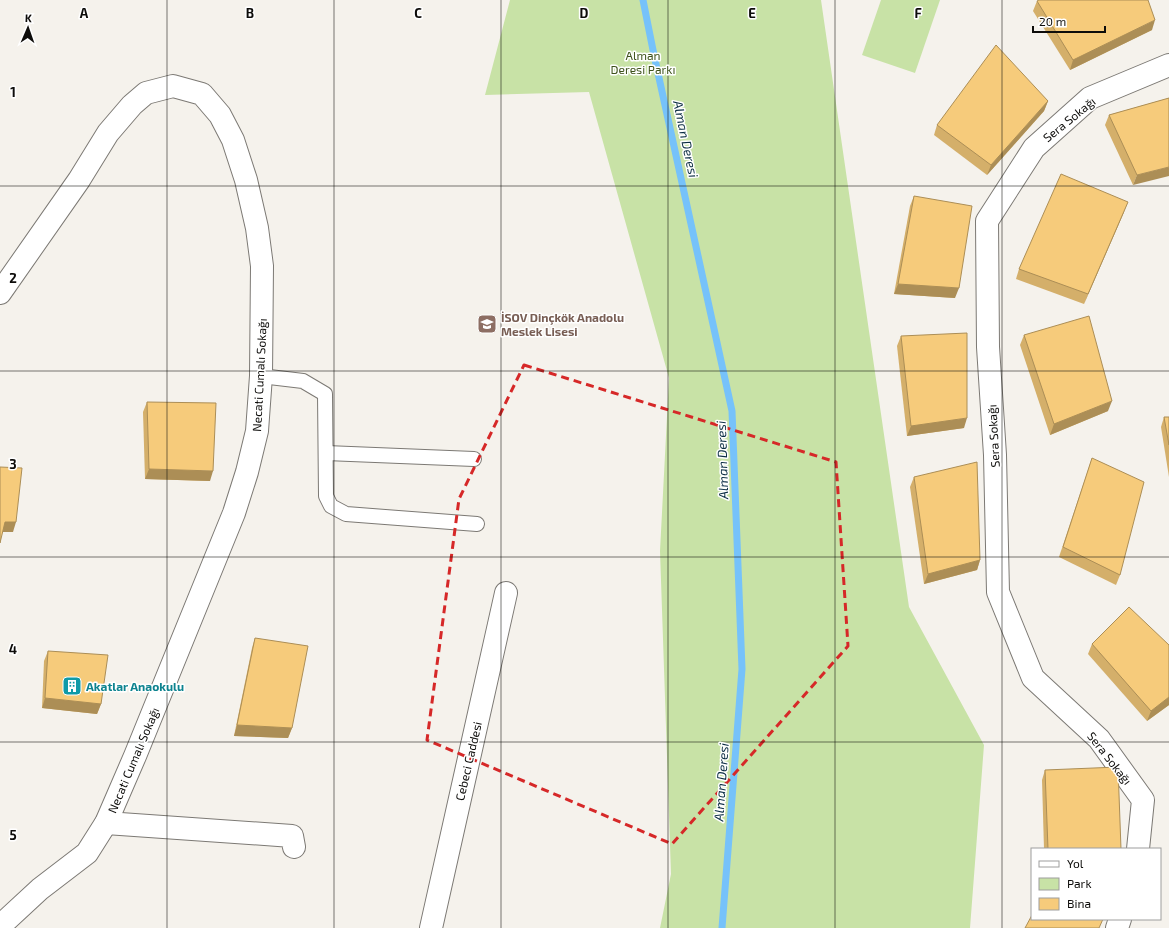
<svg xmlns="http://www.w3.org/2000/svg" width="1169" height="928" viewBox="0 0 1169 928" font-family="'Exo 2',sans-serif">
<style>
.green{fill:#c8e2a6}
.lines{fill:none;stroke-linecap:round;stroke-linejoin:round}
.stream{stroke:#76c2fa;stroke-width:7}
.service-casing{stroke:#7c7974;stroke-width:16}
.minor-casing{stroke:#7c7974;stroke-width:24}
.service{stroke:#fff;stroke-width:14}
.minor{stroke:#fff;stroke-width:22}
.wall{fill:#d4af6a}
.shaded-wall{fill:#ac8e56}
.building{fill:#f6cb7b;stroke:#ac8e56}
.marked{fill:none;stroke:#d62828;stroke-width:3;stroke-dasharray:8 5;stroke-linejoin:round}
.grid{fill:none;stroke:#0d0c0a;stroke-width:1;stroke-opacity:0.55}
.labels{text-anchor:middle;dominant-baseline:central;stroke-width:3;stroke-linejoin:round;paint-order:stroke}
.park-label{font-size:12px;fill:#3d511a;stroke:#fff}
.street-label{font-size:12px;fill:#0d0c0a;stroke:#fff}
.education-label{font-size:12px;font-weight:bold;fill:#785e54;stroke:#fff;text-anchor:start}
.culture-label{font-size:12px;font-weight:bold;fill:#0d838f;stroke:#fff;text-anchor:start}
.water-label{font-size:13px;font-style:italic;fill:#0a2c42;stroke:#fff}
.grid-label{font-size:13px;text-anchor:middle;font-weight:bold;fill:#0d0c0a;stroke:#fff;stroke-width:3;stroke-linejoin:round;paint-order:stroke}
</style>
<rect width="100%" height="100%" fill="#f5f2ec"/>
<g class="green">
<polygon points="510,0 821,0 909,607 984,745 970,928 660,928 671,874 660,551 669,378 589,92 485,95"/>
<polygon points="881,0 940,0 915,73 862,55"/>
</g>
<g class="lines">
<polyline class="stream" points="643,0 654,55 732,411 742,669 722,928"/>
<g class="service-casing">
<g id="service">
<polyline points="261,376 303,381 325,394 326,496 331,506 346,514 477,524"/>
<polyline points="326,453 474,459"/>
</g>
</g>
<g class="minor-casing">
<g id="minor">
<polyline points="0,293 79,180 108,133 132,105 146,93 173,86 202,94 220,115 233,140 246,180 257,228 262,266 261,376 257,431 247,472 234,513 135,756 106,823 87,853 40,889 0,926"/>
<polyline points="106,823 292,836 294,847"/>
<polyline points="1138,849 1143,800 1099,739 1033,678 998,592 995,455 988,347 987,221 1034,148 1090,98 1169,65"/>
<polyline points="431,928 506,593"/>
<polyline points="1117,928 1120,919"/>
</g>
</g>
<use href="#service" class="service"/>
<use href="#minor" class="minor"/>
</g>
<g class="wall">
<polygon points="1037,1 1152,30 1070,70 1033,11"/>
<polygon points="1169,98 1133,185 1105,125 1109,115"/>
<polygon points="1048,101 1044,111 987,175 934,135 937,125"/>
<polygon points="914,196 955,298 894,294 910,206"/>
<polygon points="1124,212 1084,304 1016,279 1019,269"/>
<polygon points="1024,335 1108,411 1050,435 1020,345"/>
<polygon points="901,336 964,428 907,436 897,346"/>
<polygon points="147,402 210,481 145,479 143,412"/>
<polygon points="1164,417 1169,417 1169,477 1161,427"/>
<polygon points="1092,458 1120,575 1116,585 1059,557"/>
<polygon points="914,477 980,560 977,570 924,584 910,487"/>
<polygon points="255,638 292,728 288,738 234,736 252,648"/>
<polygon points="1092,644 1169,705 1147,721 1088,654"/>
<polygon points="48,651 101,704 97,714 42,708 44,661"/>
<polygon points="1045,770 1121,849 1044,849 1042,780"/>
</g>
<g class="shaded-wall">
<polygon points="1155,20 1152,30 1070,70 1073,60"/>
<polygon points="1048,101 1044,111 987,175 991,165"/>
<polygon points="1169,167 1169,176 1133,185 1137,175"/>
<polygon points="1128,202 1124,212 1084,304 1088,294"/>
<polygon points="898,284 959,288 955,298 894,294"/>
<polygon points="1112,401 1108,411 1050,435 1054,424"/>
<polygon points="967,418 964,428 907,436 911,426"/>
<polygon points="149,469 213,471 210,481 145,479"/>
<polygon points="5,522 16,522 13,532 1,532"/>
<polygon points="980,560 977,570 924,584 928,574"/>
<polygon points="1169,697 1169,705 1147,721 1151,711"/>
<polygon points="45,698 101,704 97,714 42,708"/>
<polygon points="237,725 292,728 288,738 234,736"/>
</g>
<g class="building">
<polygon points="1039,0 1148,0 1155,20 1073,60 1037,1"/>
<polygon points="996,45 1048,101 991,165 937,125"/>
<polygon points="1169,98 1169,167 1137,175 1109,115"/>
<polygon points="1061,174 1128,202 1088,294 1019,269"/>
<polygon points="914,196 972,206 959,288 898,284"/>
<polygon points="1089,316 1112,401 1054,424 1024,335"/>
<polygon points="967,333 967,418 911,426 901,336"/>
<polygon points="147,402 216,403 213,471 149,469"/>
<polygon points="1164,417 1169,417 1169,445"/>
<polygon points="1092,458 1144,482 1120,575 1063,547"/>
<polygon points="977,462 980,560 928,574 914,477"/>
<polygon points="0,467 22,468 16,522 5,522 0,543"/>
<polygon points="1129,607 1169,645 1169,697 1151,711 1092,644"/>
<polygon points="255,638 308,646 292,728 237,725"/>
<polygon points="48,651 108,655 101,704 45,698"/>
<polygon points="1118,767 1121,849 1048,849 1045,770"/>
<polygon points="1032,915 1032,919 1103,919 1099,928 1025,928"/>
</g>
<path class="marked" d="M 524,365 L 836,462 L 848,646 L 672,844 L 427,740 L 459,499 Z"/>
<path class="grid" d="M 167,0 L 167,928M 334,0 L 334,928M 501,0 L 501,928M 668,0 L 668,928M 835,0 L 835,928M 1002,0 L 1002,928M 0,186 L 1169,186M 0,371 L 1169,371M 0,557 L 1169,557M 0,742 L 1169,742"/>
<defs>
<g id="school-square" transform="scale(1)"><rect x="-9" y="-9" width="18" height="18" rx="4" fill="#8d6e63" stroke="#fff"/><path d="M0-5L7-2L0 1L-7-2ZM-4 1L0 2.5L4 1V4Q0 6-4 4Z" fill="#fff"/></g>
<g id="building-square" transform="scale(1)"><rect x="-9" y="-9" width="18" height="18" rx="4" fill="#0f9aa8" stroke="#fff"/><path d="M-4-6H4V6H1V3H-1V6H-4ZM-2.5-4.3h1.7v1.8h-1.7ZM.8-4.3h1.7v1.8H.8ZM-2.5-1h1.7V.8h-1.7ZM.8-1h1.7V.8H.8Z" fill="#fff"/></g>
</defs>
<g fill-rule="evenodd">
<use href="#school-square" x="487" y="324"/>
<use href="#building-square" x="72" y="686"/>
</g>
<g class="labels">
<g class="park-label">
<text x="643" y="55">Alman<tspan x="643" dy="14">Deresi Parkı</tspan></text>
</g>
<g class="street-label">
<text transform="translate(1069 119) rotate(-39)">Sera Sokağı</text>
<text transform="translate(259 375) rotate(-87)">Necati Cumalı Sokağı</text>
<text transform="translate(993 436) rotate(-93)">Sera Sokağı</text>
<text transform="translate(1110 758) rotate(52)">Sera Sokağı</text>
<text transform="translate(133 760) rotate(-67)">Necati Cumalı Sokağı</text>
<text transform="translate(468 761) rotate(-77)">Cebeci Caddesi</text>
</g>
<g class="education-label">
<text x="501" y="317">İSOV Dinçkök Anadolu<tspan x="501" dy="14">Meslek Lisesi</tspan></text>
</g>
<g class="culture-label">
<text x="86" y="686">Akatlar Anaokulu</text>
</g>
<g class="water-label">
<text transform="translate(686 139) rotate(78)">Alman Deresi</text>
<text transform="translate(722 460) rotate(-92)">Alman Deresi</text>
<text transform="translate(721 782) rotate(-86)">Alman Deresi</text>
</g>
</g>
<g class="grid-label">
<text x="84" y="18">A</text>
<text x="250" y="18">B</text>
<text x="418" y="18">C</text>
<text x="584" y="18">D</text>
<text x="752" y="18">E</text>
<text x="918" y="18">F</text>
<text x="13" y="97">1</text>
<text x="13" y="283">2</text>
<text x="13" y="469">3</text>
<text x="13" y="654">4</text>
<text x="13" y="840">5</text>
</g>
<rect x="1031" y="848" width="130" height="72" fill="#ffffff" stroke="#9e9e9d"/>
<rect x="1039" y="861" width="20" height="6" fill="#ffffff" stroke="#9e9e9d"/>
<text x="1067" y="868" font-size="12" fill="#0d0c0a">Yol</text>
<rect x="1039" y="878" width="20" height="12" fill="#c8e2a6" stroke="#9e9e9d"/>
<text x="1067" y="888" font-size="12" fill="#0d0c0a">Park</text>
<rect x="1039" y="898" width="20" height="12" fill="#f6cb7b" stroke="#9e9e9d"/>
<text x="1067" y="908" font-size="12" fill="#0d0c0a">Bina</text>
<g transform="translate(28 28) rotate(2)" stroke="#ffffff" stroke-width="3" paint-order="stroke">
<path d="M0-3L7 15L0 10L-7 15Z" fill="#0d0c0a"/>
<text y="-6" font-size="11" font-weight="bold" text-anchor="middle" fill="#0d0c0a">K</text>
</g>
<path d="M1033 26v6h72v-6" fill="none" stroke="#0d0c0a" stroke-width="2"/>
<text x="1039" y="26" font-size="12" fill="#0d0c0a" stroke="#ffffff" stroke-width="3" paint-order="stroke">20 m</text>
</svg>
